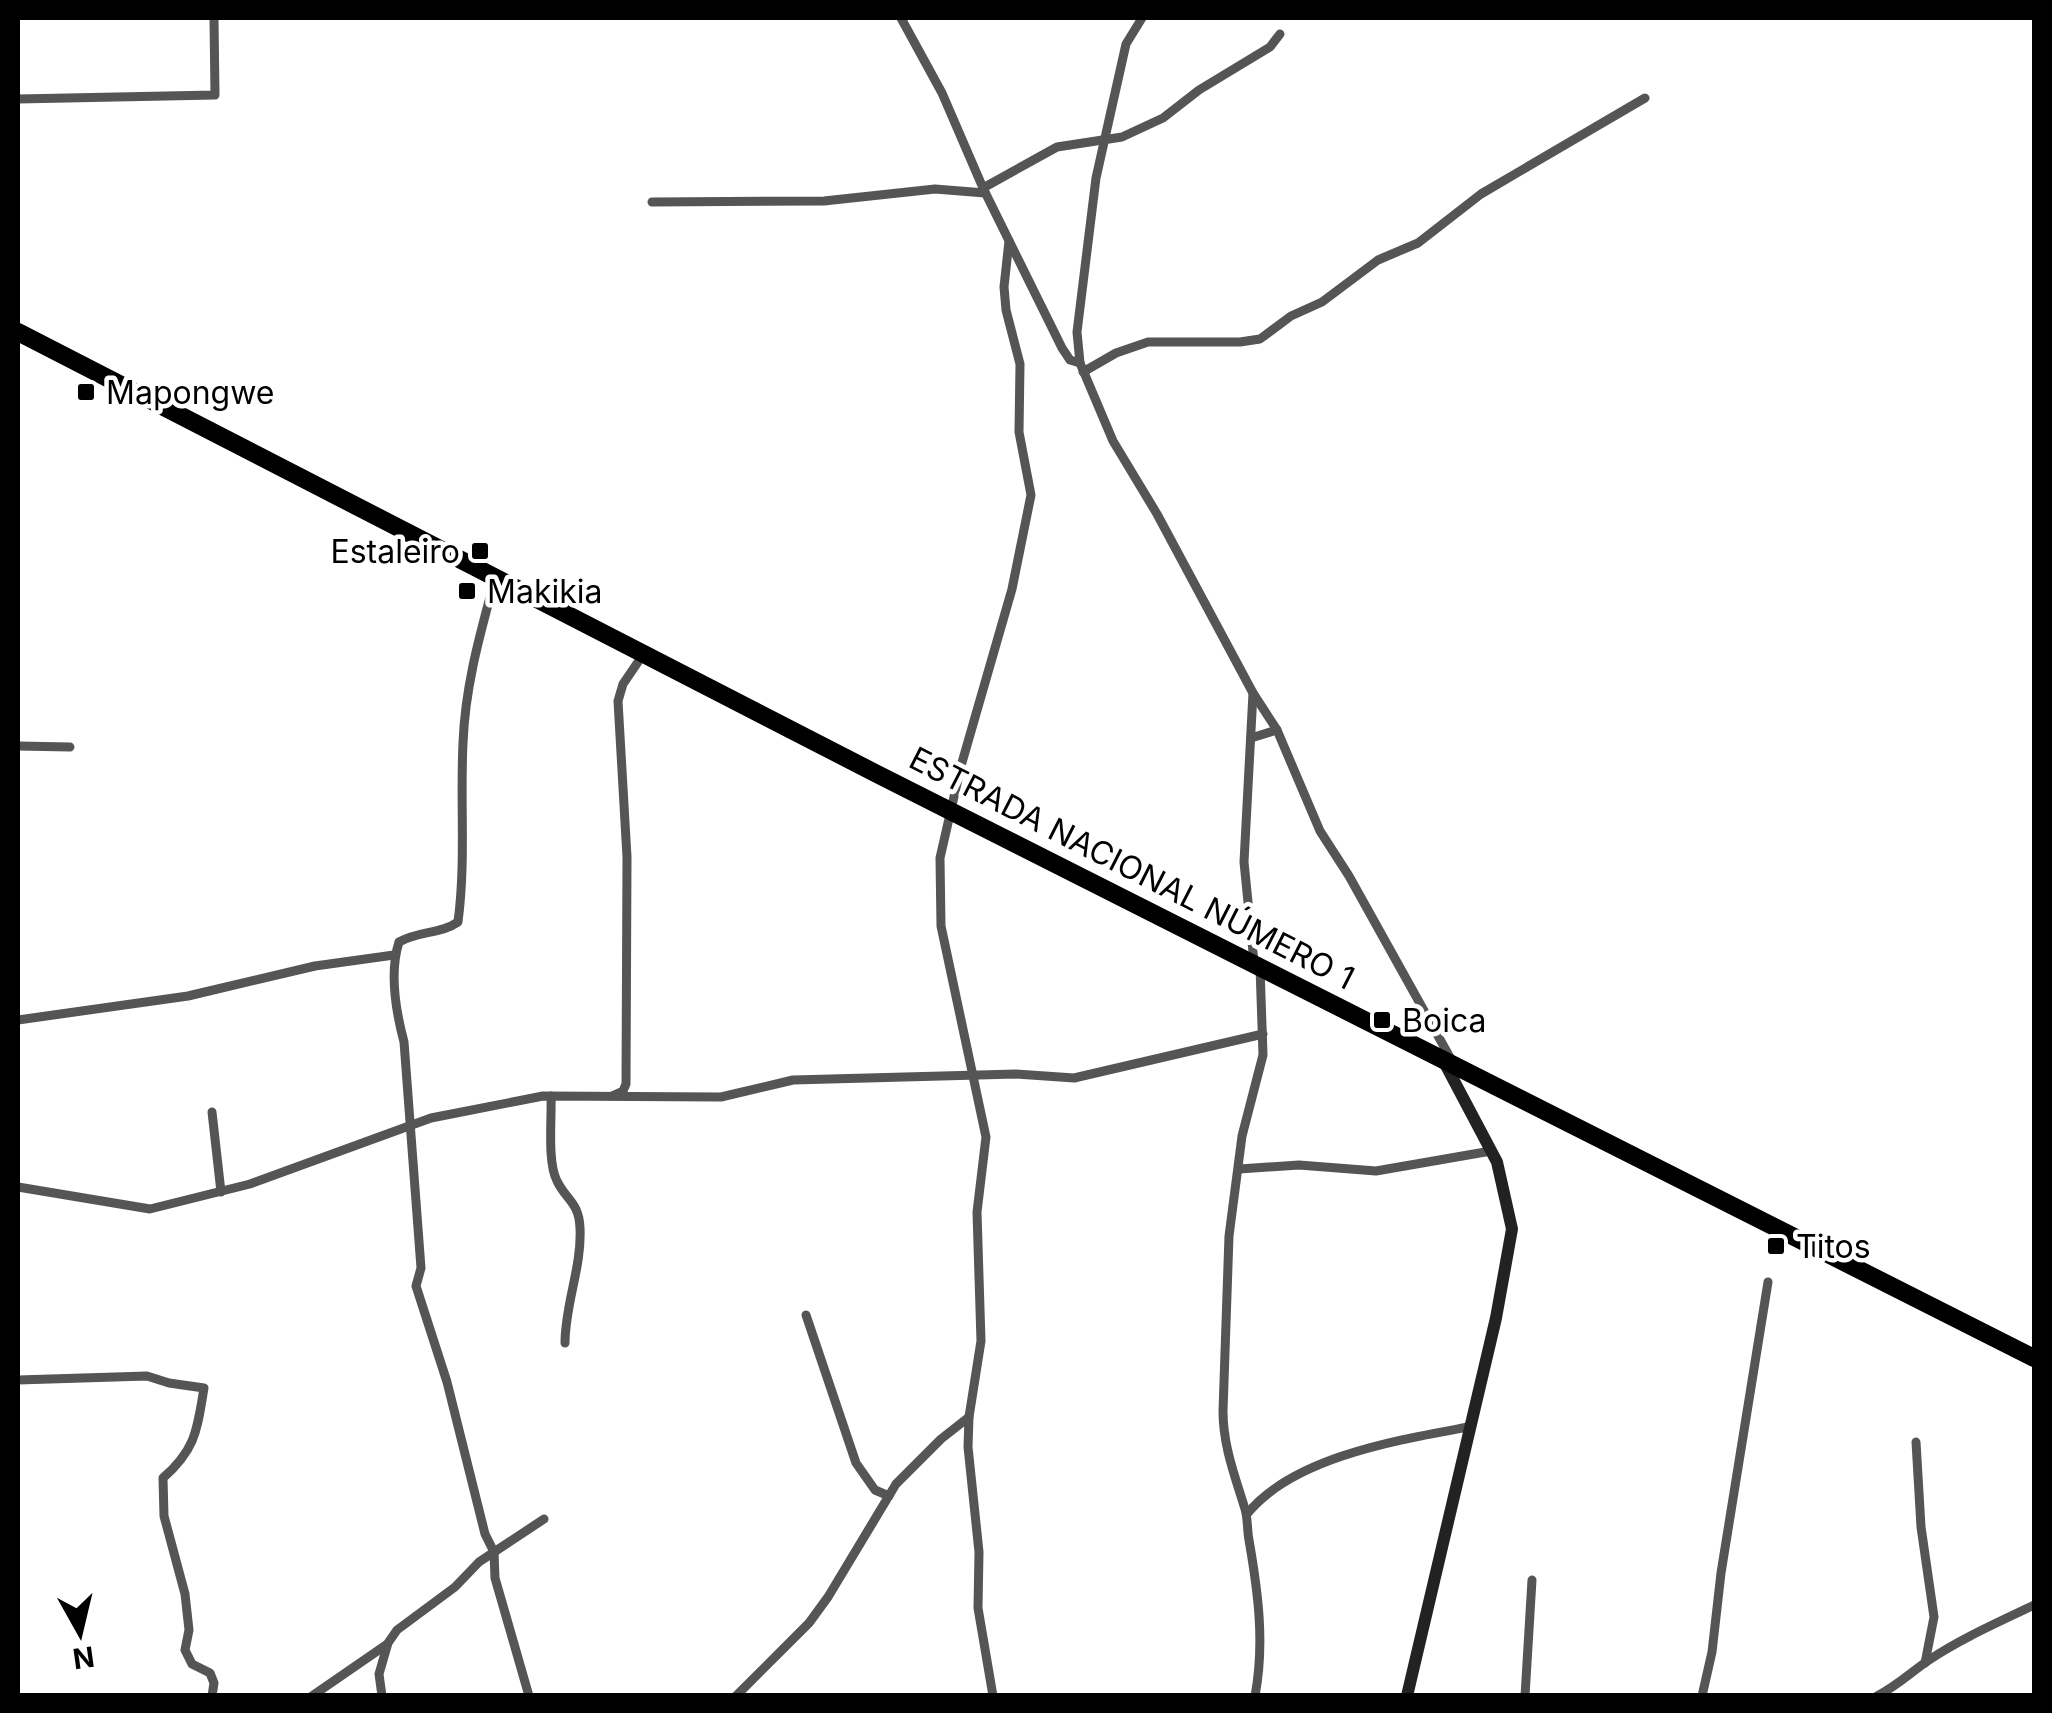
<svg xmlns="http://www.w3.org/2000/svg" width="2052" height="1713" viewBox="0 0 2052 1713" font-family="Inter,sans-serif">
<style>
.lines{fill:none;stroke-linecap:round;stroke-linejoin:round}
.street{stroke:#555;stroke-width:9}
.secondary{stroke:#222;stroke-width:12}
.highway{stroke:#000;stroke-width:18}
.poi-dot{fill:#000;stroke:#fff;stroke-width:4}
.labels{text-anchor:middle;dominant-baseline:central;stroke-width:9;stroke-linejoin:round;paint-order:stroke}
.poi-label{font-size:32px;fill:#000;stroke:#fff;text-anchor:start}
.street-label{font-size:32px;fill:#000;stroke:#fff}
</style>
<rect width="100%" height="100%" fill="#fff"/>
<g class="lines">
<g class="street">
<polyline points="901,18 942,93 983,188 1062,348 1070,360 1080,363"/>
<polyline points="1142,18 1126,44 1096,178 1077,332 1080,363 1113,441 1157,514 1253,693 1277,730 1320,831 1349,876 1452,1061"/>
<polyline points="18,99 215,95 214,18"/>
<polyline points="983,188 1057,147 1122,137 1163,118 1199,90 1270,47 1280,34"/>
<polyline points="652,202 824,201 935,189 985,193"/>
<polyline points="1083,372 1116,353 1148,342 1240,342 1260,339 1291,316 1322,302 1378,260 1418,243 1481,194 1645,98"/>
<path d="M 492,590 C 478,641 465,690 463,743 C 460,803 466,861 458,922 C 441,934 418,931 399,942 C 389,973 396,1012 404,1042 L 421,1268 L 416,1286 L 447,1382 L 485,1534 L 494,1552 L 495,1578 L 529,1696"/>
<polyline points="1253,693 1244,862 1254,962"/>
<polyline points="1251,738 1277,730"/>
<polyline points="18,746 70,747"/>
<polyline points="18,1020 188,996 315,966 394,955"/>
<path d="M 551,1096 C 552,1118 547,1162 557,1181 C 566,1200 579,1202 580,1228 C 582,1267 565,1304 565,1343"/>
<polyline points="612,1096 623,1091 626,1084 627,857 618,701 623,684 638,662"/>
<polyline points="212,1112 221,1192"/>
<polyline points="1239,1169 1299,1165 1376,1171 1491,1151"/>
<polyline points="18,1187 150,1209 250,1184 431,1118 543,1096 721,1097 793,1080 1016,1074 1074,1078 1263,1034"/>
<polyline points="806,1315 856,1463 875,1490 889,1496"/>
<path d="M 18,1380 L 147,1376 L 169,1383 L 204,1388 C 197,1430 196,1449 163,1478 L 164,1516 L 185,1594 L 189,1630 L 185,1650 L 192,1664 L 210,1673 L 214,1683 L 212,1696"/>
<polyline points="1916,1442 1921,1527 1934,1617 1925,1663"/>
<path d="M 1247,1514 C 1293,1457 1398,1440 1468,1427"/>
<polyline points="312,1696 386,1645"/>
<polyline points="382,1696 379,1674 388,1643 397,1630 455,1587 479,1562 544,1519"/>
<polyline points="736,1696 809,1623 828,1597 896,1484 941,1439 969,1417"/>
<polyline points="993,1696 978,1608 979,1552 968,1447 969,1417 981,1341 977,1212 986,1137 941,926 940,858 961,766 1012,589 1031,495 1019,432 1020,364 1006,310 1004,287 1009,241"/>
<path d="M 1255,1696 C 1265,1643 1258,1592 1249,1540 C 1247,1530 1248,1519 1245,1509 C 1235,1476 1223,1446 1223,1411 L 1229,1236 L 1242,1136 L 1263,1055 L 1260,967"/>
<polyline points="1525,1696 1532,1580"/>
<polyline points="1702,1696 1712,1652 1721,1573 1768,1282"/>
<path d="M 1877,1696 C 1897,1686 1911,1672 1929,1660 C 1962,1638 1999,1622 2034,1605"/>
</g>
<polyline class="secondary" points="1407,1696 1496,1318 1512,1229 1497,1162 1443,1060"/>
<polyline class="highway" points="18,332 879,775 2034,1358"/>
</g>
<g class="poi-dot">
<rect x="76" y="382" width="20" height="20" rx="5"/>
<rect x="470" y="541" width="20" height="20" rx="5"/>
<rect x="457" y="581" width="20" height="20" rx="5"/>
<rect x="1372" y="1010" width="20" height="20" rx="5"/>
<rect x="1766" y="1236" width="20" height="20" rx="5"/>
</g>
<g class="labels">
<g class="poi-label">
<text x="106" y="392">Mapongwe</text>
<text x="460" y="551" text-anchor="end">Estaleiro</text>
<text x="487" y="591">Makikia</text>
<text x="1402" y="1020">Boica</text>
<text x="1796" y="1246">Titos</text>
</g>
<g class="street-label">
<text transform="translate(1132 868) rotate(27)">ESTRADA NACIONAL NÚMERO 1</text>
</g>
</g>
<rect width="2052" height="1713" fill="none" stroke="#000000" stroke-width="40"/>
<g transform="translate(80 1633) rotate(172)" stroke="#ffffff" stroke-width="8" paint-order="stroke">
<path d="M0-8L18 38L0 25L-18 38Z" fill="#000000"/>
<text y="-15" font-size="28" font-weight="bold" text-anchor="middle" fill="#000000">N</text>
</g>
</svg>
